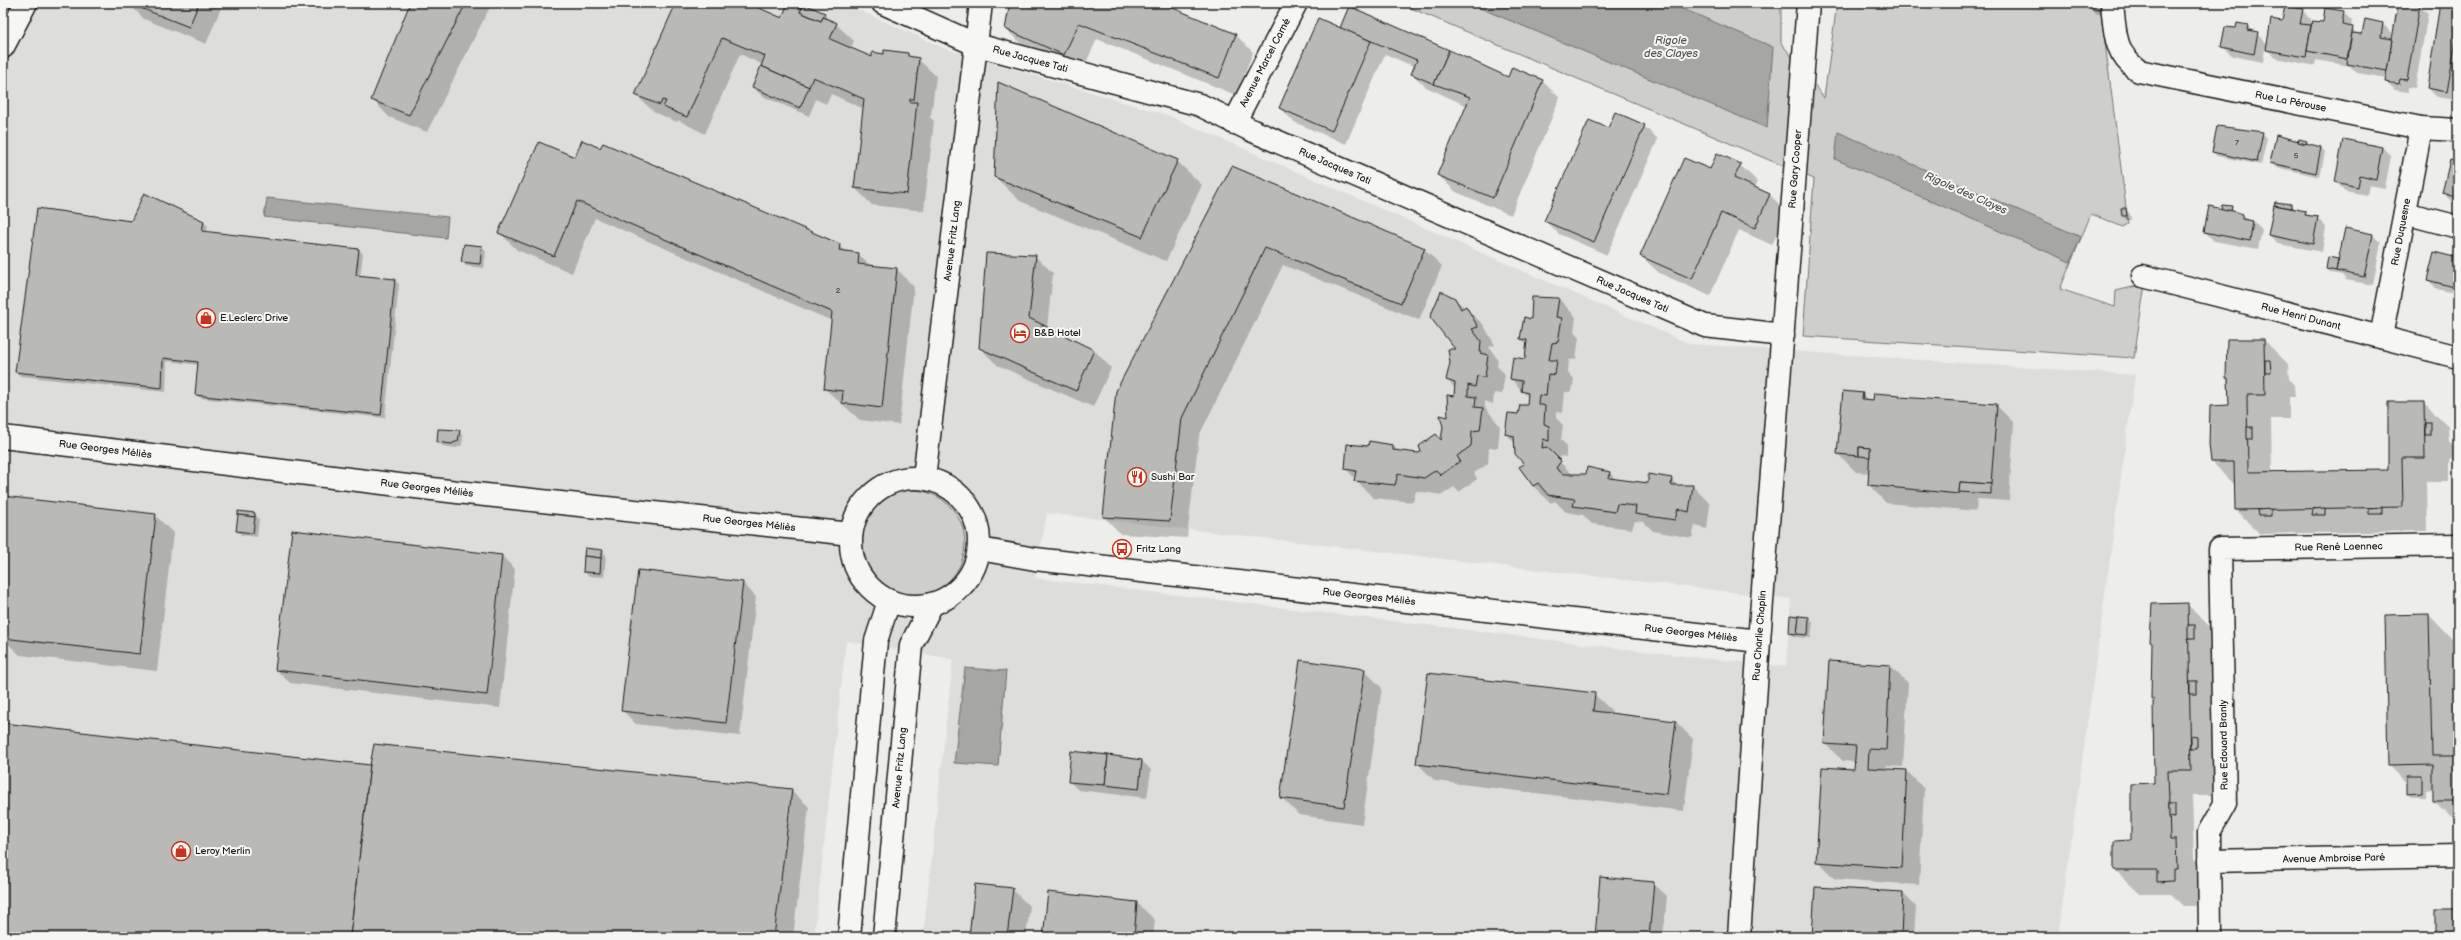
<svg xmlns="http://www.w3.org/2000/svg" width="2461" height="940" viewBox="0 0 2461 940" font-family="'Balsamiq Sans',sans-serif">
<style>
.built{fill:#ddddda;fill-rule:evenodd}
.green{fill:#cececb;stroke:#757574}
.water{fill:#a6a6a3;stroke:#6f6f6d}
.shadow{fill:#0003}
.building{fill:#b9b9b6;stroke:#1c1c1c}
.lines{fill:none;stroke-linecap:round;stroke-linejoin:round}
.minor-casing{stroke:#1c1c1c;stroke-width:25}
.minor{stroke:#f6f6f2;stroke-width:22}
.labels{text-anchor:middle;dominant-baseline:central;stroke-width:4;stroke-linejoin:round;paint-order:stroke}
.number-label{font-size:8px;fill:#434342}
.street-label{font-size:10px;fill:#1c1c1c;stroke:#f6f6f2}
.poi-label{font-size:10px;fill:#1c1c1c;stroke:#f6f6f2;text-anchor:start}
.water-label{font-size:11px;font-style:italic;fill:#535352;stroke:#f6f6f2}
</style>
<rect width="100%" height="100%" fill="#edede9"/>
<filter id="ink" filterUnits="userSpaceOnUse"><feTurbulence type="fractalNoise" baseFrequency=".025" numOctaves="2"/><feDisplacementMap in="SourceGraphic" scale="8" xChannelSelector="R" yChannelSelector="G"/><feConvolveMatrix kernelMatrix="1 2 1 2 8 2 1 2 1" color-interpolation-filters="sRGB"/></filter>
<g filter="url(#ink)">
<path class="built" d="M 3,3 L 843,3 L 944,48 L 1167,115 L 1690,344 L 2135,375 L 2058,937 L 923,937 L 953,659 L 846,641 L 814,937 L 3,937 ZM 1047,513 L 1791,599 L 1786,666 L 1701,658 L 1035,578 Z"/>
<g class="green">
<polygon points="1399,3 1781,3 1781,43 1824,98 1837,3 2100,3 2128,223 2123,227 2091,214 2060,289 2115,307 2116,291 2145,284 2134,358 1803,336 1814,179"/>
<circle cx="912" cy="543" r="53"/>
</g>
<g class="water">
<polygon points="1468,3 1669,3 1773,47 1767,128"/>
<polygon points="1838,132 2081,237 2070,262 1835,159"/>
<polygon points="267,198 448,217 446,238 264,217"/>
<polygon points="965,668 1006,671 998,766 954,763"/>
</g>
<g class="shadow">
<polygon points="128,3 223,3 206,44 144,19"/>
<polygon points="411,3 492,3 427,132 389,117 372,99"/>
<polygon points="677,3 758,3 758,9 782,19 803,9 824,14 828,20 836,24 854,41 850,49 873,58 885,55 907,54 911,58 918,59 936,76 931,116 929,116 934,121 924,211 872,205 855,188 864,109 831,94 826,104 816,99 809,116 762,96 753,87 763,65 740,54 705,134 678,120 677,122 654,112 636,95"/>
<polygon points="1011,3 1159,3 1235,34 1253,52 1236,95 1097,39 1082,72 1024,47 1006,29"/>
<polygon points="2092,3 2104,3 2105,13 2097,14 2093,10"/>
<polygon points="2245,3 2267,3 2266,7"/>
<polygon points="2399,3 2441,3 2458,7 2456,100 2437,97 2428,88 2440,10 2421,7 2428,14 2415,88 2408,87 2408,92 2395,90 2386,81 2387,78 2357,73 2350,66 2316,60 2315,66 2276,58 2265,48 2263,62 2232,56 2223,47 2237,29 2248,26 2268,44 2283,22 2302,10 2311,19 2310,26 2323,23 2343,12 2352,21 2351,28 2359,35 2363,35 2383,24 2392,33 2391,40 2393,40"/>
<polygon points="1340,29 1509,78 1542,81 1560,98 1511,215 1456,192 1438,175 1467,106 1426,87 1412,74 1415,67 1385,54 1346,144 1294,122 1280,108"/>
<polygon points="1644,126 1658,139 1607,255 1559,234 1545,221 1608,129"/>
<polygon points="2232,127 2262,133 2267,138 2261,165 2217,156 2213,152"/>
<polygon points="2277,136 2306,142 2310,146 2321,147 2325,152 2320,177 2275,167 2271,163"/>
<polygon points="2344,140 2382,147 2391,156 2385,188 2369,185 2367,195 2345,191 2336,182"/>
<polygon points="575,159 839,245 847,252 858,254 871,266 897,269 914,287 899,425 860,420 825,389 832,321 595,218 572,273 517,250 500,233"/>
<polygon points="1177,161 1202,185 1166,261 1020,201 995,177"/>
<polygon points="2458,163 2458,204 2452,202 2443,193"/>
<polygon points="1740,165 1758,182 1755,188 1770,195 1787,212 1772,245 1739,230 1710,296 1659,273 1641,256 1710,170"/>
<polygon points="1233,167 1424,249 1442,266 1419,320 1283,265 1199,436 1187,538 1121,534 1104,517"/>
<polygon points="2276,203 2291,205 2295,210 2305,212 2310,217 2317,218 2326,227 2322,252 2278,244 2269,235"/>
<polygon points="2231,207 2235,213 2253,221 2262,230 2258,249 2214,241 2205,232 2222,210"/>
<polygon points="2126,209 2130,214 2131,220 2127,220 2123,216"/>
<polygon points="132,222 204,222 208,226 207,232 359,250 363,254 360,277 394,280 399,284 385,418 200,398 196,394 198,365 167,361 166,392 20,376 16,372"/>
<polygon points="2372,234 2381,243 2373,285 2346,280 2342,275 2331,273 2327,269 2329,258 2339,261"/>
<polygon points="482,247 486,251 484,268 466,266 462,262"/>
<polygon points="1035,256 1053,273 1047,328 1094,350 1111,368 1093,407 997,365 980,348"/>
<polygon points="2458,259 2458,294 2437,289 2428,280"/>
<polygon points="1533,298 1559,299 1576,317 1574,332 1579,337 1576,359 1569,360 1568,372 1574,379 1572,392 1565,392 1563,413 1556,412 1556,418 1563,425 1561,440 1566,445 1566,457 1560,456 1559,461 1573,475 1610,473 1616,480 1649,484 1671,479 1678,486 1693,486 1710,504 1707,529 1695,526 1692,538 1653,531 1644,522 1635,521 1632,529 1592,524 1583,515 1566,512 1555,501 1551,503 1533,486 1516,444 1506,434 1528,406 1528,397 1511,379 1526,360 1528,345 1521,339 1532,320"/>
<polygon points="1455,299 1483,324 1495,345 1489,347 1498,360 1497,366 1505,374 1502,394 1494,393 1493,404 1485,401 1485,407 1500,426 1498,448 1489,448 1488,464 1474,473 1477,479 1459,492 1454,487 1442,495 1416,491 1413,502 1373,498 1346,469 1369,448 1393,445 1399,452 1418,454 1422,452 1436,435 1442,441 1456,389 1447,380 1458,350"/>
<polygon points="2264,340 2288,364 2289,379 2294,385 2295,397 2289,397 2289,419 2271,419 2272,473 2389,471 2424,403 2448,427 2449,442 2455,448 2455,459 2449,460 2449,482 2426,482 2427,531 2260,534 2236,510 2236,486 2212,462 2209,425 2230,406 2227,378"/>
<polygon points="1862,394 1869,401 1900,396 1903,398 1996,405 2014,423 2009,501 1977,499 1976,511 1886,503 1869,485 1870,473 1856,472 1838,454"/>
<polygon points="459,431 463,436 462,445 456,448 443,446 438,442"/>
<polygon points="3,497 155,515 173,533 157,671 20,655 3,639"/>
<polygon points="255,514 259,519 257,537 241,535 237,530"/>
<polygon points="602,551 606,555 604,577 588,576 584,571"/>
<polygon points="502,556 515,569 500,708 290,683 276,670"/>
<polygon points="743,583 756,597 740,736 636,724 622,710"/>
<polygon points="2187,604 2212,629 2215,795 2192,795 2194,859 2200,865 2201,893 2197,893 2197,906 2183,906 2171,894 2140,894 2115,870 2132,841 2155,784 2154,700 2152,698"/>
<polygon points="2429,615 2453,640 2455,757 2458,757 2458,824 2434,801 2434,789 2426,790 2426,797 2412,797 2408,793 2408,785 2389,765"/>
<polygon points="1809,618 1813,622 1811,638 1794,637 1790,633"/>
<polygon points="1830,662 1890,666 1908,683 1903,767 1887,766 1886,770 1907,771 1924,789 1919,885 1835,879 1817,861 1855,770 1856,762 1843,761 1825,744"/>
<polygon points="1364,670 1382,688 1362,824 1299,815 1281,797"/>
<polygon points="1594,694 1612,711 1611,714 1676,722 1693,739 1684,811 1435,781 1418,764"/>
<polygon points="3,724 370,766 791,790 809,807 793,937 3,937"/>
<polygon points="1072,752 1142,761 1151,770 1147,798 1078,790 1069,781"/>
<polygon points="1653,883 1667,896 1663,937 1596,937"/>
<polygon points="1816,888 1903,893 1916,907 1914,937 1813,937"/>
<polygon points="1012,889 1030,907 1026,937 970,937"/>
<polygon points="1049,894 1137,903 1155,920 1153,937 1044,937"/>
</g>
<g class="building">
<polygon points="128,3 199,3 189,27"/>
<polygon points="410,3 466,3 409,115 371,100"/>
<polygon points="676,3 748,3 782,18 788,3 791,3 802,8 800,12 821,21 823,17 837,23 830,39 872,57 872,52 884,54 884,50 908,53 908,56 919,58 914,99 910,99 910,102 917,102 907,194 854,188 864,99 813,77 809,87 761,66 765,56 722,38 687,117 663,107 666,101 662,100 660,105 635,95"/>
<polygon points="1010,3 1161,3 1236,34 1219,78 1079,23 1064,55 1005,29"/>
<polygon points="2091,3 2100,3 2101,9 2092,10"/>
<polygon points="2398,3 2420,4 2407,80 2400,79 2399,84 2385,82"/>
<polygon points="2440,3 2458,6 2458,28 2447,92 2427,88"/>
<polygon points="804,4 825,13 821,21 800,12"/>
<polygon points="1349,6 1449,50 1434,84 1411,74 1417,60 1340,28"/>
<polygon points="2285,6 2303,9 2300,24 2311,25 2306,57 2266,50 2271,19 2282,21"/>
<polygon points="2325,8 2344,11 2342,25 2353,27 2347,59 2307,51 2312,21 2323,22"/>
<polygon points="1318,18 1371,41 1332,131 1279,108"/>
<polygon points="2365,19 2383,23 2381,37 2392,39 2387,71 2347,64 2352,33 2362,34"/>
<polygon points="2237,23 2248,25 2247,30 2258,32 2254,54 2221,47 2225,27 2236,28"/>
<polygon points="1449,50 1508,77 1512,67 1543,80 1493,198 1437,175 1470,97 1434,84"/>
<polygon points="761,66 809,87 800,108 752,87"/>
<polygon points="998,82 1178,160 1142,237 994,177"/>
<polygon points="1615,112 1645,125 1594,242 1544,221 1589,120 1608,128"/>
<polygon points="2217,126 2263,132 2257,162 2212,152"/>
<polygon points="2276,135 2321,147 2316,173 2270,163"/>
<polygon points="2299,139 2307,141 2306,144 2298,142"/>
<polygon points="2343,139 2382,147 2376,180 2360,176 2358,187 2335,182"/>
<polygon points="582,140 600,148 603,143 840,244 839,250 859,253 858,264 897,268 882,408 842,403 843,391 824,389 832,312 577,201 554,256 498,233 539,142 575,157"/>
<polygon points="1717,153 1741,164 1734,178 1770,194 1755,228 1721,213 1692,279 1640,256 1684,158 1710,169"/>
<polygon points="2450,160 2458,162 2458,198 2442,193"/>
<polygon points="1232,166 1425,248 1401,303 1265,248 1182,418 1170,521 1103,517 1116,391"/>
<polygon points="144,193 204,221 202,231 359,249 356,275 395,279 381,415 195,395 198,362 163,358 162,388 15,372 37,208 131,221"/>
<polygon points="2275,202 2291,204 2291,208 2274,205"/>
<polygon points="2222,205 2232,206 2231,211 2221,209"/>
<polygon points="2274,205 2306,211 2305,215 2318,217 2313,244 2268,235"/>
<polygon points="2209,206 2237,212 2243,214 2243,219 2253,221 2250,241 2204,232"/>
<polygon points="2121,208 2126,208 2127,216 2122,216"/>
<polygon points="2345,228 2373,234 2364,277 2336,271"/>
<polygon points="464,244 482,246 480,264 461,262"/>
<polygon points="2434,252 2458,258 2458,288 2427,280"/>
<polygon points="986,253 1036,255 1029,318 1094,350 1076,391 979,348"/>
<polygon points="2328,257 2338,259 2336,271 2326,269"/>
<polygon points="1441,291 1455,298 1461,309 1466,306 1478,327 1472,329 1481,341 1480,353 1488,355 1485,377 1477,376 1475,387 1468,385 1468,396 1476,397 1475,407 1483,408 1480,430 1472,431 1471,446 1457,456 1460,461 1441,475 1436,470 1424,478 1398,474 1395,485 1354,481 1356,471 1345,469 1347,444 1368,446 1369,441 1393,445 1393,450 1418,453 1421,452 1419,446 1436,434 1441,440 1443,427 1440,415 1448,417 1447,395 1454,396 1455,383 1446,380 1450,363 1448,349 1455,349 1430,317"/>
<polygon points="1532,297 1559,298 1556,317 1562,318 1558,342 1552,343 1549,360 1557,360 1555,375 1548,374 1546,396 1539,395 1538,404 1545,406 1544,424 1549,426 1549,441 1543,439 1542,448 1547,447 1561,461 1556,468 1563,474 1586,474 1587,467 1610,472 1609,478 1648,483 1648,474 1672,478 1671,485 1693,485 1689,512 1678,509 1675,520 1635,514 1636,506 1617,504 1615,512 1573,506 1575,499 1548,495 1538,483 1533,486 1519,467 1524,464 1515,454 1514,436 1505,434 1508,413 1518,414 1520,405 1527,405 1528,393 1521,391 1522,381 1510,379 1513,357 1525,359 1527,340 1520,339 1524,317 1531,319"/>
<polygon points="2227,339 2264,339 2265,395 2247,395 2248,472 2388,470 2388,402 2424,402 2425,458 2402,458 2403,507 2235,510 2234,462 2211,462 2209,444 2210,406 2229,405 2228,378 2226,378"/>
<polygon points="2265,360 2270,360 2271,372 2265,372"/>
<polygon points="1843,391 1863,393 1862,399 1873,400 1874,393 1900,395 1900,397 1997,404 1991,484 1960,482 1959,494 1868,485 1870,448 1859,447 1859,456 1837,454"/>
<rect x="2425" y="422" width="6" height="13"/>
<rect x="2247" y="427" width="6" height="12"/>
<polygon points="438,429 460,430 458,441 451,444 437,442"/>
<polygon points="1859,447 1870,448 1870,457 1859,456"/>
<polygon points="1960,482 1991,484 1991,494 1959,492"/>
<polygon points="3,496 156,514 140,654 3,638"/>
<polygon points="2382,507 2382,514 2369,514 2369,508"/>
<polygon points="2325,508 2325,515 2312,515 2313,509"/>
<polygon points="2271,509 2271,516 2258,516 2257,510"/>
<polygon points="238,511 255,513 255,517 238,515"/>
<polygon points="238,515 255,517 253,533 236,531"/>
<polygon points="292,530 502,555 487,695 275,670"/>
<polygon points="585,548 603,550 601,558 584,556"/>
<polygon points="584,556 601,558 600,573 583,572"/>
<polygon points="638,570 743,582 726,723 621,711"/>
<polygon points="2188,603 2191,771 2168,771 2170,839 2176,839 2177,869 2173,869 2173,881 2157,882 2157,870 2114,870 2114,841 2131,840 2131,784 2154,783 2153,698 2151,699 2152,643 2150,642 2152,604"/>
<polygon points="2429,614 2432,756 2458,756 2458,801 2433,801 2433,765 2388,766 2385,615"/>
<polygon points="1790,615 1799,616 1797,634 1789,633"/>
<polygon points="1799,616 1809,617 1808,635 1797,634"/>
<rect x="2188" y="625" width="7" height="13"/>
<polygon points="1300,660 1365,669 1344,807 1280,798"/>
<polygon points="1829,661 1890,665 1886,750 1869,749 1868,768 1907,770 1902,868 1816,862 1822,767 1854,769 1856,746 1824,744"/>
<polygon points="1428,673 1595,693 1593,711 1676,721 1667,794 1416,764"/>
<rect x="2190" y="681" width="7" height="13"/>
<polygon points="3,723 370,765 350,937 3,937"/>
<polygon points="2191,736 2197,737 2197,749 2191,749"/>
<polygon points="374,744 792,789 774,937 350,937 370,765"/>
<polygon points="1071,751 1108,755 1105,785 1068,782"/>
<polygon points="1108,755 1142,760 1139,789 1105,785"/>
<polygon points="2407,776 2422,776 2422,793 2407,794"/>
<polygon points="2169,804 2175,804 2175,818 2169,817"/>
<polygon points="1600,877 1654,882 1649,937 1595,937"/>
<polygon points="975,884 1013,888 1007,937 969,937"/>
<polygon points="1815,887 1903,892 1901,937 1812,937"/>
<polygon points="1048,892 1137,902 1134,937 1043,937"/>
<rect x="2435" y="909" width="23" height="28"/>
</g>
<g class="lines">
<g class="minor-casing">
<g id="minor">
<path id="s1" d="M 883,3 L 977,45 L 1200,105 L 1253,131 L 1705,326 L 1783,335"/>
<path id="s2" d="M 2112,3 C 2115,32 2114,54 2139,71 L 2421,128 L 2458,130"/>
<polyline points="3,47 26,3"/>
<path id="s3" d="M 1234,123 L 1296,3"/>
<polyline points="2405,213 2458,227"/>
<path id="s4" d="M 2143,276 L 2458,357"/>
<path id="s5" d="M 2381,337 L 2421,128"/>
<path id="s6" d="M 3,437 L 457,492 L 851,534"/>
<circle cx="915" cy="542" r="64"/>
<path id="s7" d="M 924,478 L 981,3"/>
<path id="s8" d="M 980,549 L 1035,559 L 1759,641"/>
<path id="s9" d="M 2209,861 L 2458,856"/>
<polyline points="849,937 876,641 889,601"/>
<path id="s10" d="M 884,937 L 911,645 L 932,604"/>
<path id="s11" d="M 1739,937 L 1759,641 L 1808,3"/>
<path id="s12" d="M 2210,937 L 2209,832 L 2225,804 L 2220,549 L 2458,545"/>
</g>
</g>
<use href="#minor" class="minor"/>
</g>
</g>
<defs>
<g id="shop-ring" transform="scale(1)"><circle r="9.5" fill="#f6f6f2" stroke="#c8321e" stroke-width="1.5"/><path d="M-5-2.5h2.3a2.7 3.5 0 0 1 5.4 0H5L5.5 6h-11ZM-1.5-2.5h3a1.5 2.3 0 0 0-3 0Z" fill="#c8321e"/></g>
<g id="hotel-ring" transform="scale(1)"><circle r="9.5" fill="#f6f6f2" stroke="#c8321e" stroke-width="1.5"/><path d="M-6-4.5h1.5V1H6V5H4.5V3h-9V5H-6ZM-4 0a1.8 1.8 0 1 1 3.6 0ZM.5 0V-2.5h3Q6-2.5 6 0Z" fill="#c8321e"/></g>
<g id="restaurant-ring" transform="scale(1)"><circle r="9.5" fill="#f6f6f2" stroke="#c8321e" stroke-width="1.5"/><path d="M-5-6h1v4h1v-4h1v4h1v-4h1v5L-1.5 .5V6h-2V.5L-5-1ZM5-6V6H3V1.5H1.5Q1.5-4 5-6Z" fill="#c8321e"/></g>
<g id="bus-ring" transform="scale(1)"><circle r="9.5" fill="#f6f6f2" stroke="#c8321e" stroke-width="1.5"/><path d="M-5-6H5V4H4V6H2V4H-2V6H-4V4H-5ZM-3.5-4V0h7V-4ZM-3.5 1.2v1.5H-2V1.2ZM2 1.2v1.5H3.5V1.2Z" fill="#c8321e"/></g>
</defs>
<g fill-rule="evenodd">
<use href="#shop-ring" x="206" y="318"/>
<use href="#hotel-ring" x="1020" y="333"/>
<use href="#restaurant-ring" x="1137" y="477"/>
<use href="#bus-ring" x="1122" y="549"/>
<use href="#shop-ring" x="181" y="851"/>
</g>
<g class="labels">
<g class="number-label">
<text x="2237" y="142">7</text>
<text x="2296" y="155">5</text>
<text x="838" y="290">2</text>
</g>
<g class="street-label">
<text stroke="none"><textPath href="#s1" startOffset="158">Rue Jacques Tati</textPath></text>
<text stroke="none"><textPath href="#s3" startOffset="68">Avenue Marcel Carné</textPath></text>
<text stroke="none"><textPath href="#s2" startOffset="231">Rue La Pérouse</textPath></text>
<text stroke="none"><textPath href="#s1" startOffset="482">Rue Jacques Tati</textPath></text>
<text stroke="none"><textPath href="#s11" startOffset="770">Rue Gary Cooper</textPath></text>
<text stroke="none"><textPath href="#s5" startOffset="107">Rue Duquesne</textPath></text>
<text stroke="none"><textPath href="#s7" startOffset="239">Avenue Fritz Lang</textPath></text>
<text stroke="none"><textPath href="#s1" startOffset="806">Rue Jacques Tati</textPath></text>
<text stroke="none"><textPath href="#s4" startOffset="163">Rue Henri Dunant</textPath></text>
<text stroke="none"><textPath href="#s6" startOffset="103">Rue Georges Méliès</textPath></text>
<text stroke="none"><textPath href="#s6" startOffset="427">Rue Georges Méliès</textPath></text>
<text stroke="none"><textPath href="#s6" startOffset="751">Rue Georges Méliès</textPath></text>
<text stroke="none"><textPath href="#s12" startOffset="511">Rue René Laennec</textPath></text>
<text stroke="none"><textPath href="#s8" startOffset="392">Rue Georges Méliès</textPath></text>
<text stroke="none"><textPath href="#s8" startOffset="716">Rue Georges Méliès</textPath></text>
<text stroke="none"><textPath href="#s11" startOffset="302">Rue Charlie Chaplin</textPath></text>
<text transform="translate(2224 745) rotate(-91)">Rue Edouard Branly</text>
<text stroke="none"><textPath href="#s10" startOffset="170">Avenue Fritz Lang</textPath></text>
<text stroke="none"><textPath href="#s9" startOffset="125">Avenue Ambroise Paré</textPath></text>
</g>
<g class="poi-label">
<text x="220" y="318">E.Leclerc Drive</text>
<text x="1034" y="333">B&amp;B Hotel</text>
<text x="1151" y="477">Sushi Bar</text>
<text x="1136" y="549">Fritz Lang</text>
<text x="195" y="851">Leroy Merlin</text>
</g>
<g class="water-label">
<text x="1671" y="40">Rigole<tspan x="1671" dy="13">des Clayes</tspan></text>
<text transform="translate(1966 193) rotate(24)">Rigole des Clayes</text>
</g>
</g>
<rect width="2461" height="940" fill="none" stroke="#f6f6f2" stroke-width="16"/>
<rect x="8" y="8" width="2445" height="924" fill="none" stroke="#1c1c1c" stroke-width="1.5" filter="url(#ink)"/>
</svg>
